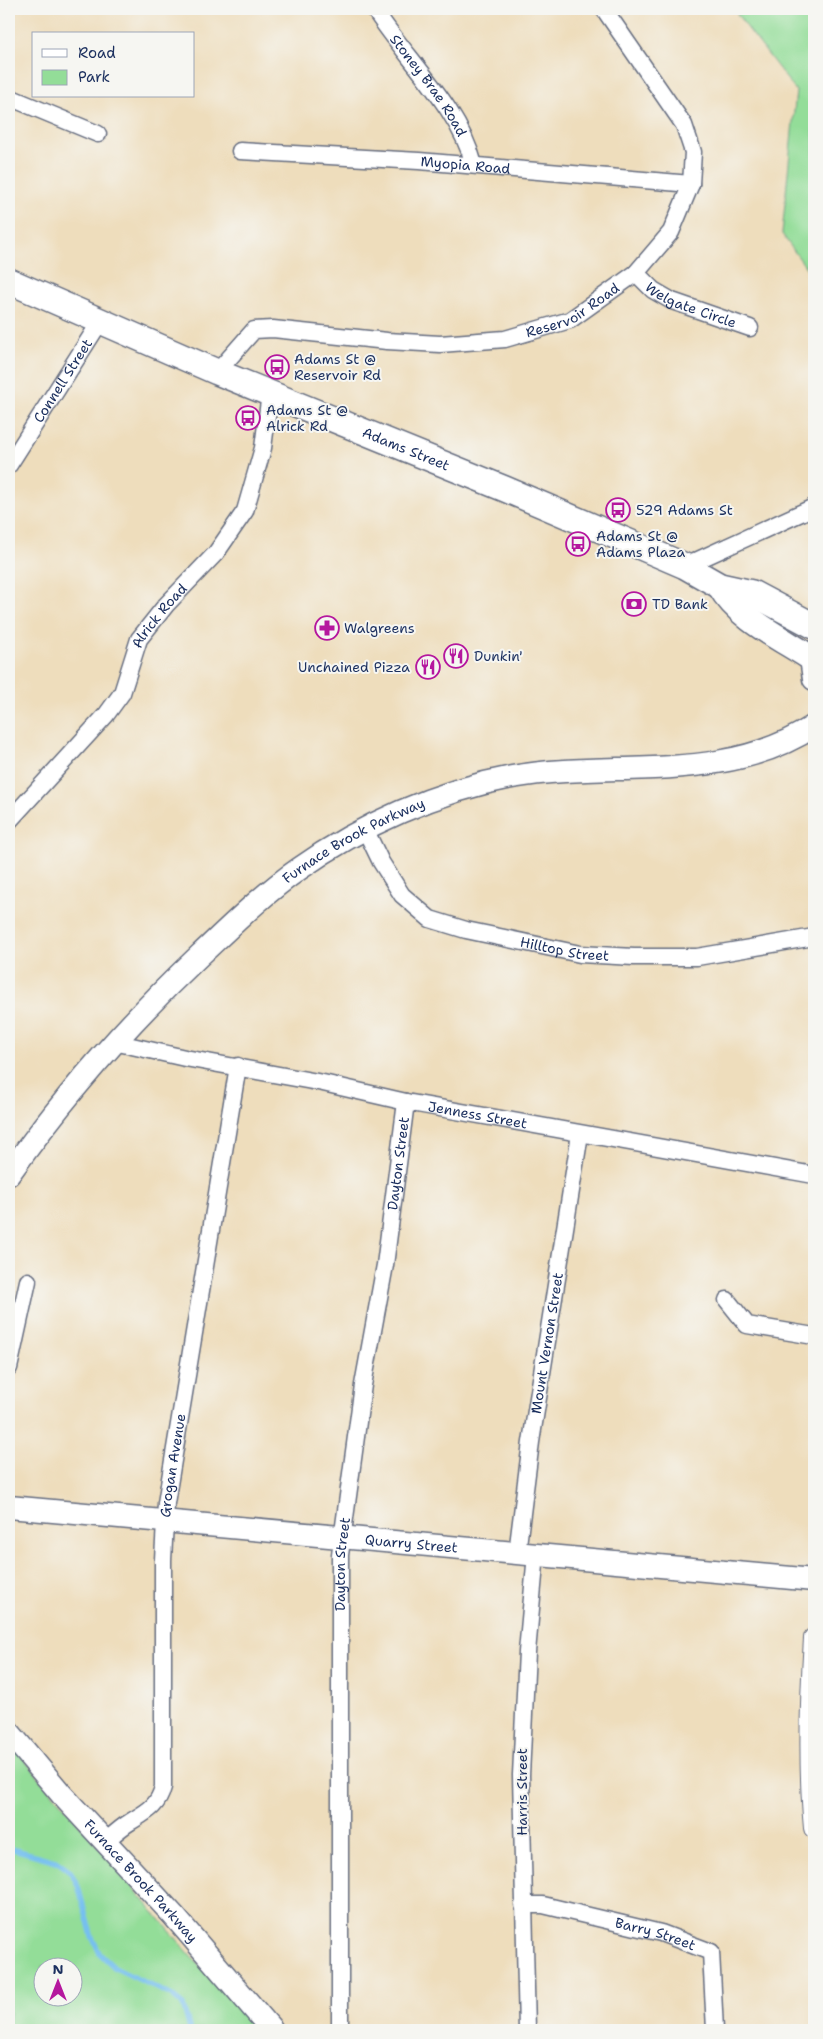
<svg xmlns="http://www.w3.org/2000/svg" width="823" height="2039" viewBox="0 0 823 2039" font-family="'Shantell Sans',sans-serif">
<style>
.green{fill:#93dd98;stroke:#57867b;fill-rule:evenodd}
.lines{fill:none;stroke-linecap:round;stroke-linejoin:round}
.stream{stroke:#76c0ef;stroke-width:5}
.minor-casing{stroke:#656c7f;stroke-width:19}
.tertiary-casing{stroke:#656c7f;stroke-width:22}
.secondary-casing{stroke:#656c7f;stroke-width:25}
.primary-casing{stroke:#656c7f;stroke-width:28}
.minor{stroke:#fff;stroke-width:16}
.tertiary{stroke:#fff;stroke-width:20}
.secondary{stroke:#fff;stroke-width:22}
.primary{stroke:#fff;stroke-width:25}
.labels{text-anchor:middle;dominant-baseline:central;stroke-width:4;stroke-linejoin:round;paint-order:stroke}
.street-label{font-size:14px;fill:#1b2f5e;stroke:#f6f6f2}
.poi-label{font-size:14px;fill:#1b2f5e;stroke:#f6f6f2;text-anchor:start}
</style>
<rect width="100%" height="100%" fill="#f6f6f2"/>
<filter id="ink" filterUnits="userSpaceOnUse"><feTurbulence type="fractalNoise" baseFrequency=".02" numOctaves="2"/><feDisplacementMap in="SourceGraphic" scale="10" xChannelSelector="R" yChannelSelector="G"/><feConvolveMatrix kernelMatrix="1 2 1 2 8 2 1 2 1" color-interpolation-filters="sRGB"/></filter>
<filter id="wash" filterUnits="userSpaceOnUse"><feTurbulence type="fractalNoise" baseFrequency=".0096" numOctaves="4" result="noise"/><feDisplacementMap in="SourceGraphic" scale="20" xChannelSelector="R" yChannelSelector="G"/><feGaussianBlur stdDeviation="1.12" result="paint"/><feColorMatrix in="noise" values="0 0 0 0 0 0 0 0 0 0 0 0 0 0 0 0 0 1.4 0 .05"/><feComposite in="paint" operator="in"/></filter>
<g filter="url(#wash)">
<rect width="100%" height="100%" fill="#eeddbc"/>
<g class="green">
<polygon points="733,9 814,9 814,279 782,234 796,91"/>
<path d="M 9,1742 L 215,1984 L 258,2030 L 9,2030 ZM 42,1966 L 72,1966 L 72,1996 L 42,1996 Z"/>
</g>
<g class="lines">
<polyline class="stream" points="9,1848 56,1861 71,1872 78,1886 92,1937 100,1954 115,1968 171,1995 183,2005 190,2030"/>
</g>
</g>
<g filter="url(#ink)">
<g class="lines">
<g class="minor-casing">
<g id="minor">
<path id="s1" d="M 374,9 C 406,59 459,107 474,165"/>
<polyline points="9,97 98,134"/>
<path id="s2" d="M 240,151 L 419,161 L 691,184"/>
<path id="s3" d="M 636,273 L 653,290 L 672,301 L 750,328"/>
<path id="s4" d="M 217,372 L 254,330 L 273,329 L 387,341 L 440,344 L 505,339 L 570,320 L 636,273 L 671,232 L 691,184 L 693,152 L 684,125 L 604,9"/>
<path id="s5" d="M 9,465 L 100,322"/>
<polyline points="685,566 814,507"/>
<path id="s6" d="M 9,821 L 106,715 L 122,693 L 139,639 L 166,605 L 216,553 L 245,511 L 263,448 L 270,393"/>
<path id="s7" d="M 365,829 L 381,862 L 402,895 L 430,919 L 466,930 L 580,954 L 634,957 L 697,957 L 814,937"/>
<path id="s8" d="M 114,1042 L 185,1058 L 323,1083 L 406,1102 L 814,1175"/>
<polyline points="727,1300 747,1325 814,1336"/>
<polyline points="9,1368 28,1281"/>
<path id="s9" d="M 517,1553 L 531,1442 L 580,1134"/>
<path id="s10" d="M 105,1842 C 113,1835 120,1828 130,1822 C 146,1812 158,1807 163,1787 L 163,1560 L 166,1503 L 238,1066"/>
<path id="s11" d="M 523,1905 L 543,1905 L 661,1933 L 711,1952 L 715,2030"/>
<path id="s12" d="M 340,2030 L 340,1555 L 363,1385 L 385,1265 L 406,1102"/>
<polyline points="527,2030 521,1775 527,1652 536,1554"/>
</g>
</g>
<g class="tertiary-casing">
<path id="tertiary" d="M 814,1638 C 810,1702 808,1765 814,1828"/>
</g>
<g class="secondary-casing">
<g id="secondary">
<polyline points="811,658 814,679"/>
<path id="s13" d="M 9,1174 C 65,1095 129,1022 200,955 C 232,925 263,894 299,869 C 361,825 437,791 512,777 C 614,759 723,786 814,726"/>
<path id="s14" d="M 9,1507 L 814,1580"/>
<path id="s15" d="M 9,1732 L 63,1796 L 174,1916 L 272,2030"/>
</g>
</g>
<g class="primary-casing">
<g id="primary">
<path id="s16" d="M 9,281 L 217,372 L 505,489 L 636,545 L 685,566 L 720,586 L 752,593 L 814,626"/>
<path d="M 720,586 C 739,620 783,639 814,660"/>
</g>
</g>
<use href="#minor" class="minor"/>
<use href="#tertiary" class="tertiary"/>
<use href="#secondary" class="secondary"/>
<use href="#primary" class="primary"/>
</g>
</g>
<defs>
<g id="bus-ring" transform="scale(1.25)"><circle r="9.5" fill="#f6f6f2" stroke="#b5179e" stroke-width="1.5"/><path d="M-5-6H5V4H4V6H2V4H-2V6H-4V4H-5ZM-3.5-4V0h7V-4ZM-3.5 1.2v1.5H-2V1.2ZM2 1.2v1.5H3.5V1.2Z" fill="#b5179e"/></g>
<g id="bank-ring" transform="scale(1.25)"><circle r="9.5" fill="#f6f6f2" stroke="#b5179e" stroke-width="1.5"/><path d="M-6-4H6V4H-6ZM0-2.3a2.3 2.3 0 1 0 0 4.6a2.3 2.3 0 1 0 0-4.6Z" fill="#b5179e"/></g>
<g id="pharmacy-ring" transform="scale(1.25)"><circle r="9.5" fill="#f6f6f2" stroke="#b5179e" stroke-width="1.5"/><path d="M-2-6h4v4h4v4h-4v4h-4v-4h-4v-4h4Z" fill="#b5179e"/></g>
<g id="restaurant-ring" transform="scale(1.25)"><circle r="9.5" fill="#f6f6f2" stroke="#b5179e" stroke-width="1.5"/><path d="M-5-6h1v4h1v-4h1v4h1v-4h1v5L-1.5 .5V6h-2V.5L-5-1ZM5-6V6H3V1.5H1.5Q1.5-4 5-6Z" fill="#b5179e"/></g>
</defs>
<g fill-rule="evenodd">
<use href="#bus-ring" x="277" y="367"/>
<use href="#bus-ring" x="248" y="418"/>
<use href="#bus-ring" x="618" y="510"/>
<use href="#bus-ring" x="578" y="544"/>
<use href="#bank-ring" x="634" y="604"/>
<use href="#pharmacy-ring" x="327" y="628"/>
<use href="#restaurant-ring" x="456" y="656"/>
<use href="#restaurant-ring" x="428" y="667"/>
</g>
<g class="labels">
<g class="street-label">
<text stroke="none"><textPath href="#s1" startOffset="94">Stoney Brae Road</textPath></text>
<text stroke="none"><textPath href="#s2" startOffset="226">Myopia Road</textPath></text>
<text stroke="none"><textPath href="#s3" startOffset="65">Welgate Circle</textPath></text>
<text stroke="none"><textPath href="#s4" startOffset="382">Reservoir Road</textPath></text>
<text stroke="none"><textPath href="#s5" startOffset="100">Connell Street</textPath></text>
<text stroke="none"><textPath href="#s16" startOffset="431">Adams Street</textPath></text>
<text stroke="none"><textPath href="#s6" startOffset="258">Alrick Road</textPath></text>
<text stroke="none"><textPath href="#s13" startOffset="484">Furnace Brook Parkway</textPath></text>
<text stroke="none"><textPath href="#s7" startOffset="251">Hilltop Street</textPath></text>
<text stroke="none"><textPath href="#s8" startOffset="371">Jenness Street</textPath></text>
<text stroke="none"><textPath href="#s12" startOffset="871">Dayton Street</textPath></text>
<text stroke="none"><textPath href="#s9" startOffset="212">Mount Vernon Street</textPath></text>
<text stroke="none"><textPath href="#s10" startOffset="404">Grogan Avenue</textPath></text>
<text stroke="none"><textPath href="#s14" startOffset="404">Quarry Street</textPath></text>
<text stroke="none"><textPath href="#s12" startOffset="466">Dayton Street</textPath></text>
<text transform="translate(522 1792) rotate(-90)">Harris Street</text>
<text stroke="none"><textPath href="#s15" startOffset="199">Furnace Brook Parkway</textPath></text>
<text stroke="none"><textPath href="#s11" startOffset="136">Barry Street</textPath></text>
</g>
<g class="poi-label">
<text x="294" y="359">Adams St @<tspan x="294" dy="16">Reservoir Rd</tspan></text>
<text x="266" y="410">Adams St @<tspan x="266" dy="16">Alrick Rd</tspan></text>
<text x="636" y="510">529 Adams St</text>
<text x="596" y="536">Adams St @<tspan x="596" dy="16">Adams Plaza</tspan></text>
<text x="652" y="604">TD Bank</text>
<text x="344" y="628">Walgreens</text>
<text x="474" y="656">Dunkin'</text>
<text x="410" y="667" text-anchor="end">Unchained Pizza</text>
</g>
</g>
<rect width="823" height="2039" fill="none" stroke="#f6f6f2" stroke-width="30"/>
<rect x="32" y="32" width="162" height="65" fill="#f6f6f2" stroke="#9ea6b7"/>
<rect x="42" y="49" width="25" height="8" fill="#ffffff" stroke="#9ea6b7"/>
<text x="78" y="58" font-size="15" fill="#1b2f5e">Road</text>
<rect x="42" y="70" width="25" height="15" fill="#93dd98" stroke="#9ea6b7"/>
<text x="78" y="82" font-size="15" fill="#1b2f5e">Park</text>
<g transform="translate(58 1982)"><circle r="24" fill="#f6f6f2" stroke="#9ea6b7"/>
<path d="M0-4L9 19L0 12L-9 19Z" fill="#b5179e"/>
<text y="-8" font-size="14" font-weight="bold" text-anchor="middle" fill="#1b2f5e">N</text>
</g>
</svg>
